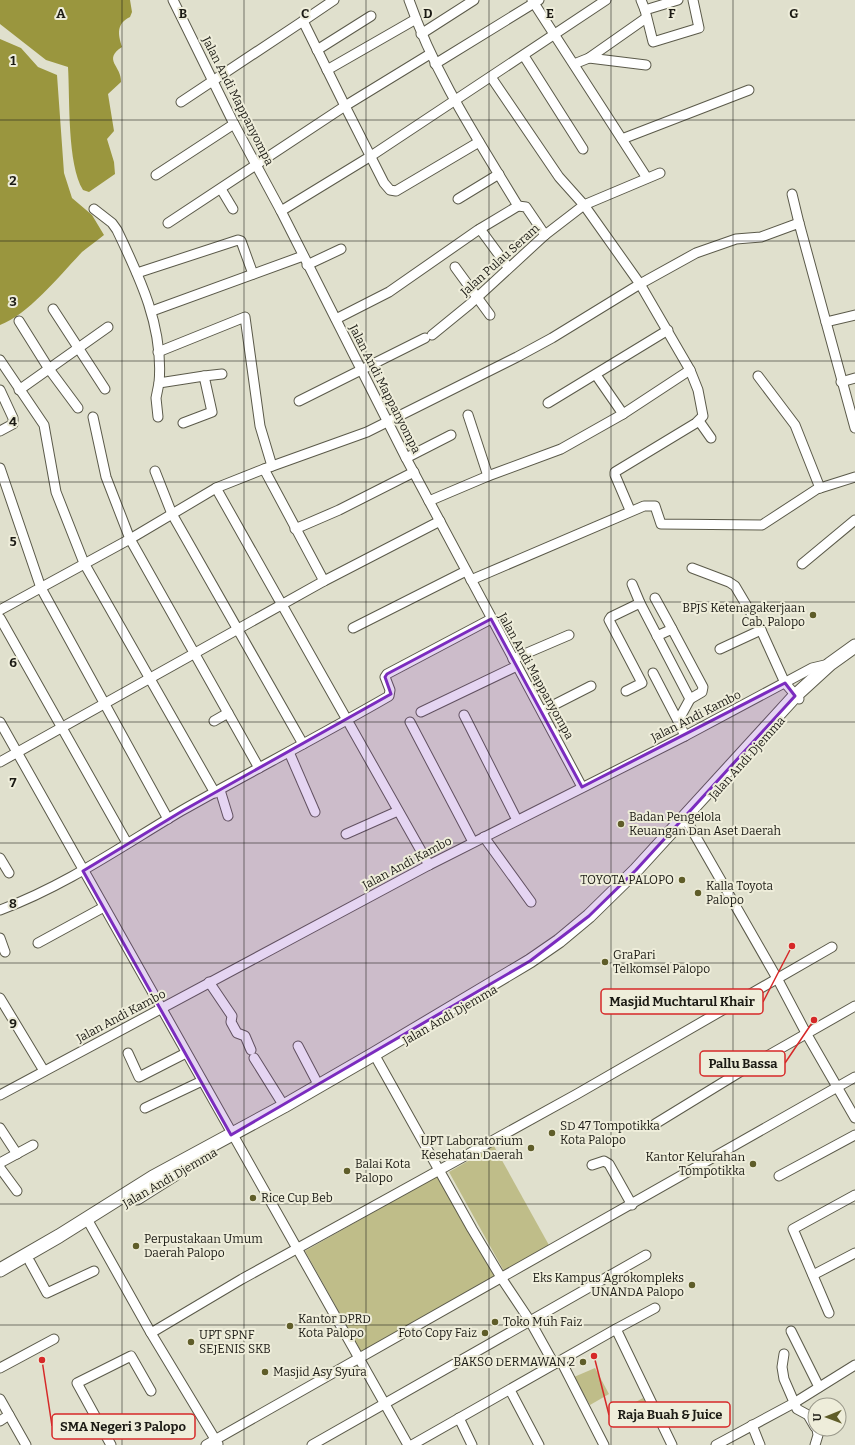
<svg xmlns="http://www.w3.org/2000/svg" width="855" height="1445" viewBox="0 0 855 1445" font-family="Bitter,serif">
<style>
.green{fill:#bfbd89}
.water{fill:#9a963e}
.lines{fill:none;stroke-linecap:round;stroke-linejoin:round}
.minor-casing{stroke:#5b5a4a;stroke-width:11}
.highway-casing{stroke:#5b5a4a;stroke-width:15}
.minor{stroke:#fff;stroke-width:9}
.highway{stroke:#fff;stroke-width:13}
.marked{fill:#7b2cbf;fill-opacity:0.2;stroke:#7b2cbf;stroke-width:3;stroke-linejoin:round}
.grid{fill:none;stroke:#1c1b15;stroke-width:1;stroke-opacity:0.55}
.poi-dot{fill:#5f5d29;stroke:#eeedda;stroke-width:1.5}
.labels{text-anchor:middle;dominant-baseline:central;stroke-width:4;stroke-linejoin:round;paint-order:stroke}
.street-label{font-size:12px;fill:#1c1b15;stroke:#eeedda}
.poi-label{font-size:12px;fill:#1c1b15;stroke:#eeedda;text-anchor:start}
.grid-label{font-size:13px;text-anchor:middle;font-weight:bold;fill:#1c1b15;stroke:#eeedda;stroke-width:4;stroke-linejoin:round;paint-order:stroke}
.leader{fill:none;stroke:#d62828;stroke-width:1.5}
.callout-dot{fill:#d62828;stroke:#eeedda;stroke-width:1.5}
.callout{fill:#eeedda;stroke:#d62828;stroke-width:1.5}
.callout-label{font-size:13px;text-anchor:middle;font-weight:bold;fill:#1c1b15}
</style>
<rect width="100%" height="100%" fill="#e0e0cd"/>
<g class="green">
<polygon points="494,1146 550,1247 505,1273 449,1172"/>
<polygon points="439,1175 495,1277 362,1353 305,1251"/>
<polygon points="595,1368 609,1394 590,1405 574,1377"/>
<polygon points="643,1398 648,1407 626,1418 623,1409"/>
</g>
<g class="water">
<path d="M 0,0 L 130,0 L 132,12 L 130,17 C 116,24 118,34 122,47 C 102,60 122,66 121,82 L 108,94 L 114,131 L 107,139 L 114,162 L 115,174 L 89,192 L 83,190 C 67,164 70,99 68,67 L 46,60 L 0,24 Z"/>
<path d="M 0,39 L 21,48 L 38,67 L 57,75 L 64,173 L 72,198 L 92,215 L 104,235 C 97,241 89,246 82,252 C 61,274 28,315 0,325 Z"/>
</g>
<g class="lines">
<g class="minor-casing">
<g id="minor">
<polyline points="173,0 234,124 281,211 406,458 582,787"/>
<polyline points="532,0 647,178"/>
<polyline points="641,0 645,10"/>
<polyline points="678,0 645,10 653,42 699,28 693,0"/>
<polyline points="303,21 334,0"/>
<polyline points="421,34 474,0"/>
<polyline points="317,50 371,16"/>
<polyline points="430,54 345,106 384,183 390,190 396,191 479,142"/>
<polyline points="524,56 583,149"/>
<polyline points="589,58 646,65"/>
<polyline points="435,64 539,0"/>
<polyline points="574,64 589,58 646,18"/>
<polyline points="327,70 416,19"/>
<polyline points="491,77 559,177 584,205 660,173"/>
<polyline points="622,139 749,90"/>
<polyline points="156,175 234,124"/>
<polyline points="221,189 233,209"/>
<polyline points="792,194 799,223"/>
<polyline points="458,199 499,174"/>
<polyline points="518,206 526,207 545,235"/>
<path d="M 94,209 L 112,223 L 117,230 C 140,278 164,328 159,383 L 204,376 L 212,412 L 183,423"/>
<polyline points="281,211 371,156 606,0"/>
<polyline points="168,223 345,106 303,21 181,102"/>
<polyline points="480,229 508,267"/>
<polyline points="307,265 341,249"/>
<polyline points="455,267 490,315"/>
<polyline points="137,273 238,240 241,241 253,274"/>
<polyline points="53,309 105,389"/>
<polyline points="152,311 303,256"/>
<path d="M 336,319 L 389,292 L 478,230 L 518,206 C 477,138 435,75 409,0"/>
<polyline points="19,321 49,369 78,408"/>
<polyline points="826,322 855,428"/>
<polyline points="158,352 245,317 260,426 272,466"/>
<polyline points="0,360 44,425 56,492 84,563 215,793"/>
<polyline points="596,375 623,414"/>
<polyline points="204,376 222,374"/>
<polyline points="758,376 795,425 820,488"/>
<polyline points="841,382 855,378"/>
<polyline points="0,390 13,418 13,424 0,431"/>
<polyline points="19,390 108,327"/>
<polyline points="299,401 425,338"/>
<polyline points="548,403 668,330"/>
<polyline points="468,415 488,476"/>
<polyline points="93,417 106,477 130,539 259,768"/>
<polyline points="158,417 156,398 159,383"/>
<polyline points="699,421 711,438"/>
<polyline points="406,458 451,435"/>
<polyline points="0,468 41,588 168,819"/>
<polyline points="264,469 324,581"/>
<polyline points="155,471 172,514 303,744"/>
<polyline points="216,488 429,865"/>
<polyline points="429,501 488,476 561,449 623,414 690,370 640,284 584,205 545,235 470,304 432,335"/>
<polyline points="630,510 615,475 615,472 696,423 703,416 698,390 690,370"/>
<polyline points="295,529 339,510 414,472"/>
<polyline points="802,564 855,520"/>
<polyline points="692,568 729,582 735,586 761,630 785,683 799,699"/>
<polyline points="471,580 644,506 655,506 661,524 762,525 817,489 855,477"/>
<polyline points="632,584 640,603 690,699 678,721 685,736"/>
<polyline points="655,598 672,629"/>
<polyline points="0,610 130,539 216,488 264,469 367,432 517,357 552,338 640,284 696,253 736,239 761,237 799,223 826,322 855,315"/>
<polyline points="0,618 127,843"/>
<polyline points="353,628 466,571"/>
<polyline points="657,636 672,629 703,687 702,692 690,699"/>
<polyline points="720,649 761,630"/>
<polyline points="513,659 569,635"/>
<polyline points="653,673 678,721"/>
<polyline points="626,691 642,683 609,620 611,617 640,603"/>
<polyline points="542,711 591,686"/>
<polyline points="421,712 517,666"/>
<polyline points="464,715 517,820"/>
<polyline points="214,721 228,713"/>
<polyline points="0,722 408,1445"/>
<polyline points="410,722 473,842"/>
<polyline points="289,752 315,812"/>
<polyline points="0,762 324,581 440,521"/>
<polyline points="220,790 228,816"/>
<polyline points="684,816 778,980 806,1033 855,1118"/>
<polyline points="346,834 398,811"/>
<polyline points="484,837 531,902"/>
<polyline points="0,858 9,873"/>
<path d="M 0,910 C 65,886 122,846 181,811 C 250,772 320,736 389,696 L 390,690 L 385,677 L 387,674 L 491,619"/>
<polyline points="0,938 5,952"/>
<polyline points="38,943 104,907"/>
<polyline points="209,982 232,1016 231,1022 237,1033 245,1036 251,1050"/>
<polyline points="0,998 44,1071"/>
<polyline points="298,1046 319,1086"/>
<polyline points="128,1053 139,1077 186,1053"/>
<polyline points="374,1054 472,1229 502,1279 530,1321 554,1364"/>
<polyline points="254,1058 284,1106"/>
<polyline points="0,1095 429,865 685,736 812,668 829,664"/>
<polyline points="145,1108 202,1081"/>
<polyline points="655,1124 748,1067 855,1006"/>
<polyline points="0,1128 17,1154"/>
<polyline points="0,1163 33,1145"/>
<polyline points="592,1165 604,1161 609,1164 632,1205"/>
<polyline points="0,1168 17,1191"/>
<polyline points="779,1176 855,1135"/>
<polyline points="87,1219 151,1333 218,1444"/>
<polyline points="30,1262 47,1293 94,1271"/>
<polyline points="813,1275 855,1253"/>
<polyline points="829,1313 793,1229 855,1195"/>
<polyline points="616,1329 672,1445"/>
<polyline points="791,1331 819,1387"/>
<polyline points="151,1333 242,1279 577,1094 832,947"/>
<polyline points="784,1354 782,1367 784,1379 797,1409 808,1415 815,1427"/>
<polyline points="561,1361 604,1445"/>
<polyline points="0,1368 54,1339"/>
<polyline points="510,1390 539,1445"/>
<polyline points="0,1399 26,1445"/>
<polyline points="459,1418 472,1445"/>
<polyline points="0,1421 9,1415"/>
<polyline points="752,1425 760,1445"/>
<polyline points="111,1445 77,1383 131,1356 151,1391"/>
<polyline points="206,1445 855,1077"/>
<polyline points="312,1445 646,1255"/>
<polyline points="412,1445 616,1329 655,1308"/>
<polyline points="716,1445 794,1403 855,1365"/>
<polyline points="815,1445 818,1435 817,1429"/>
</g>
</g>
<g class="highway-casing">
<g id="highway">
<polyline points="137,1198 175,1174"/>
<polyline points="0,1270 59,1236 153,1177 284,1106 374,1054 530,961 559,941 589,916 636,870 795,696 830,664 855,646"/>
</g>
</g>
<use href="#minor" class="minor"/>
<use href="#highway" class="highway"/>
</g>
<path class="marked" d="M 491,619 L 582,787 L 785,683 L 795,696 L 636,870 L 589,916 L 530,961 L 231,1135 L 83,871 L 184,810 L 391,694 L 385,677 L 387,674 Z"/>
<path class="grid" d="M 122,0 L 122,1445M 244,0 L 244,1445M 366,0 L 366,1445M 489,0 L 489,1445M 611,0 L 611,1445M 733,0 L 733,1445M 0,120 L 855,120M 0,241 L 855,241M 0,361 L 855,361M 0,482 L 855,482M 0,602 L 855,602M 0,722 L 855,722M 0,843 L 855,843M 0,963 L 855,963M 0,1084 L 855,1084M 0,1204 L 855,1204M 0,1325 L 855,1325"/>
<g class="poi-dot">
<circle cx="813" cy="615" r="4"/>
<circle cx="621" cy="824" r="4"/>
<circle cx="682" cy="880" r="4"/>
<circle cx="698" cy="893" r="4"/>
<circle cx="605" cy="962" r="4"/>
<circle cx="552" cy="1133" r="4"/>
<circle cx="531" cy="1148" r="4"/>
<circle cx="753" cy="1164" r="4"/>
<circle cx="347" cy="1171" r="4"/>
<circle cx="253" cy="1198" r="4"/>
<circle cx="136" cy="1246" r="4"/>
<circle cx="692" cy="1285" r="4"/>
<circle cx="495" cy="1322" r="4"/>
<circle cx="290" cy="1326" r="4"/>
<circle cx="485" cy="1333" r="4"/>
<circle cx="191" cy="1342" r="4"/>
<circle cx="583" cy="1362" r="4"/>
<circle cx="265" cy="1372" r="4"/>
</g>
<g class="labels">
<g class="street-label">
<text transform="translate(238 101) rotate(63)">Jalan Andi Mappanyompa</text>
<text transform="translate(500 260) rotate(-42)">Jalan Pulau Seram</text>
<text transform="translate(385 389) rotate(63)">Jalan Andi Mappanyompa</text>
<text transform="translate(536 676) rotate(61)">Jalan Andi Mappanyompa</text>
<text transform="translate(696 716) rotate(-27)">Jalan Andi Kambo</text>
<text transform="translate(747 758) rotate(-48)">Jalan Andi Djemma</text>
<text transform="translate(407 863) rotate(-28)">Jalan Andi Kambo</text>
<text transform="translate(450 1015) rotate(-30)">Jalan Andi Djemma</text>
<text transform="translate(121 1016) rotate(-28)">Jalan Andi Kambo</text>
<text transform="translate(170 1178) rotate(-30)">Jalan Andi Djemma</text>
</g>
<g class="poi-label">
<text x="805" y="608" text-anchor="end">BPJS Ketenagakerjaan<tspan x="805" dy="14">Cab. Palopo</tspan></text>
<text x="629" y="817">Badan Pengelola<tspan x="629" dy="14">Keuangan Dan Aset Daerah</tspan></text>
<text x="674" y="880" text-anchor="end">TOYOTA PALOPO</text>
<text x="706" y="886">Kalla Toyota<tspan x="706" dy="14">Palopo</tspan></text>
<text x="613" y="955">GraPari<tspan x="613" dy="14">Telkomsel Palopo</tspan></text>
<text x="560" y="1126">SD 47 Tompotikka<tspan x="560" dy="14">Kota Palopo</tspan></text>
<text x="523" y="1141" text-anchor="end">UPT Laboratorium<tspan x="523" dy="14">Kesehatan Daerah</tspan></text>
<text x="745" y="1157" text-anchor="end">Kantor Kelurahan<tspan x="745" dy="14">Tompotikka</tspan></text>
<text x="355" y="1164">Balai Kota<tspan x="355" dy="14">Palopo</tspan></text>
<text x="261" y="1198">Rice Cup Beb</text>
<text x="144" y="1239">Perpustakaan Umum<tspan x="144" dy="14">Daerah Palopo</tspan></text>
<text x="684" y="1278" text-anchor="end">Eks Kampus Agrokompleks<tspan x="684" dy="14">UNANDA Palopo</tspan></text>
<text x="298" y="1319">Kantor DPRD<tspan x="298" dy="14">Kota Palopo</tspan></text>
<text x="503" y="1322">Toko Muh Faiz</text>
<text x="477" y="1333" text-anchor="end">Foto Copy Faiz</text>
<text x="199" y="1335">UPT SPNF<tspan x="199" dy="14">SEJENIS SKB</tspan></text>
<text x="575" y="1362" text-anchor="end">BAKSO DERMAWAN 2</text>
<text x="273" y="1372">Masjid Asy Syura</text>
</g>
</g>
<g class="grid-label">
<text x="61" y="18">A</text>
<text x="183" y="18">B</text>
<text x="305" y="18">C</text>
<text x="428" y="18">D</text>
<text x="550" y="18">E</text>
<text x="672" y="18">F</text>
<text x="794" y="18">G</text>
<text x="13" y="65">1</text>
<text x="13" y="185">2</text>
<text x="13" y="306">3</text>
<text x="13" y="426">4</text>
<text x="13" y="546">5</text>
<text x="13" y="667">6</text>
<text x="13" y="787">7</text>
<text x="13" y="908">8</text>
<text x="13" y="1028">9</text>
</g>
<path class="leader" d="M792 946L763 1002M814 1020L785 1063M594 1356L609 1415M42 1360L52 1426"/>
<g class="callout-dot">
<circle cx="792" cy="946" r="4"/>
<circle cx="814" cy="1020" r="4"/>
<circle cx="594" cy="1356" r="4"/>
<circle cx="42" cy="1360" r="4"/>
</g>
<g class="callout">
<rect x="601" y="989" width="162" height="25" rx="4"/>
<rect x="700" y="1051" width="85" height="25" rx="4"/>
<rect x="609" y="1402" width="121" height="25" rx="4"/>
<rect x="52" y="1414" width="143" height="25" rx="4"/>
</g>
<g class="callout-label">
<text x="682" y="1006">Masjid Muchtarul Khair</text>
<text x="743" y="1068">Pallu Bassa</text>
<text x="670" y="1419">Raja Buah &amp; Juice</text>
<text x="123" y="1431">SMA Negeri 3 Palopo</text>
</g>
<g transform="translate(827 1417) rotate(269)"><circle r="19" fill="#eeedda" stroke="#9a998b"/>
<path d="M0-3L7 15L0 10L-7 15Z" fill="#5f5d29"/>
<text y="-6" font-size="11" font-weight="bold" text-anchor="middle" fill="#1c1b15">U</text>
</g>
</svg>
